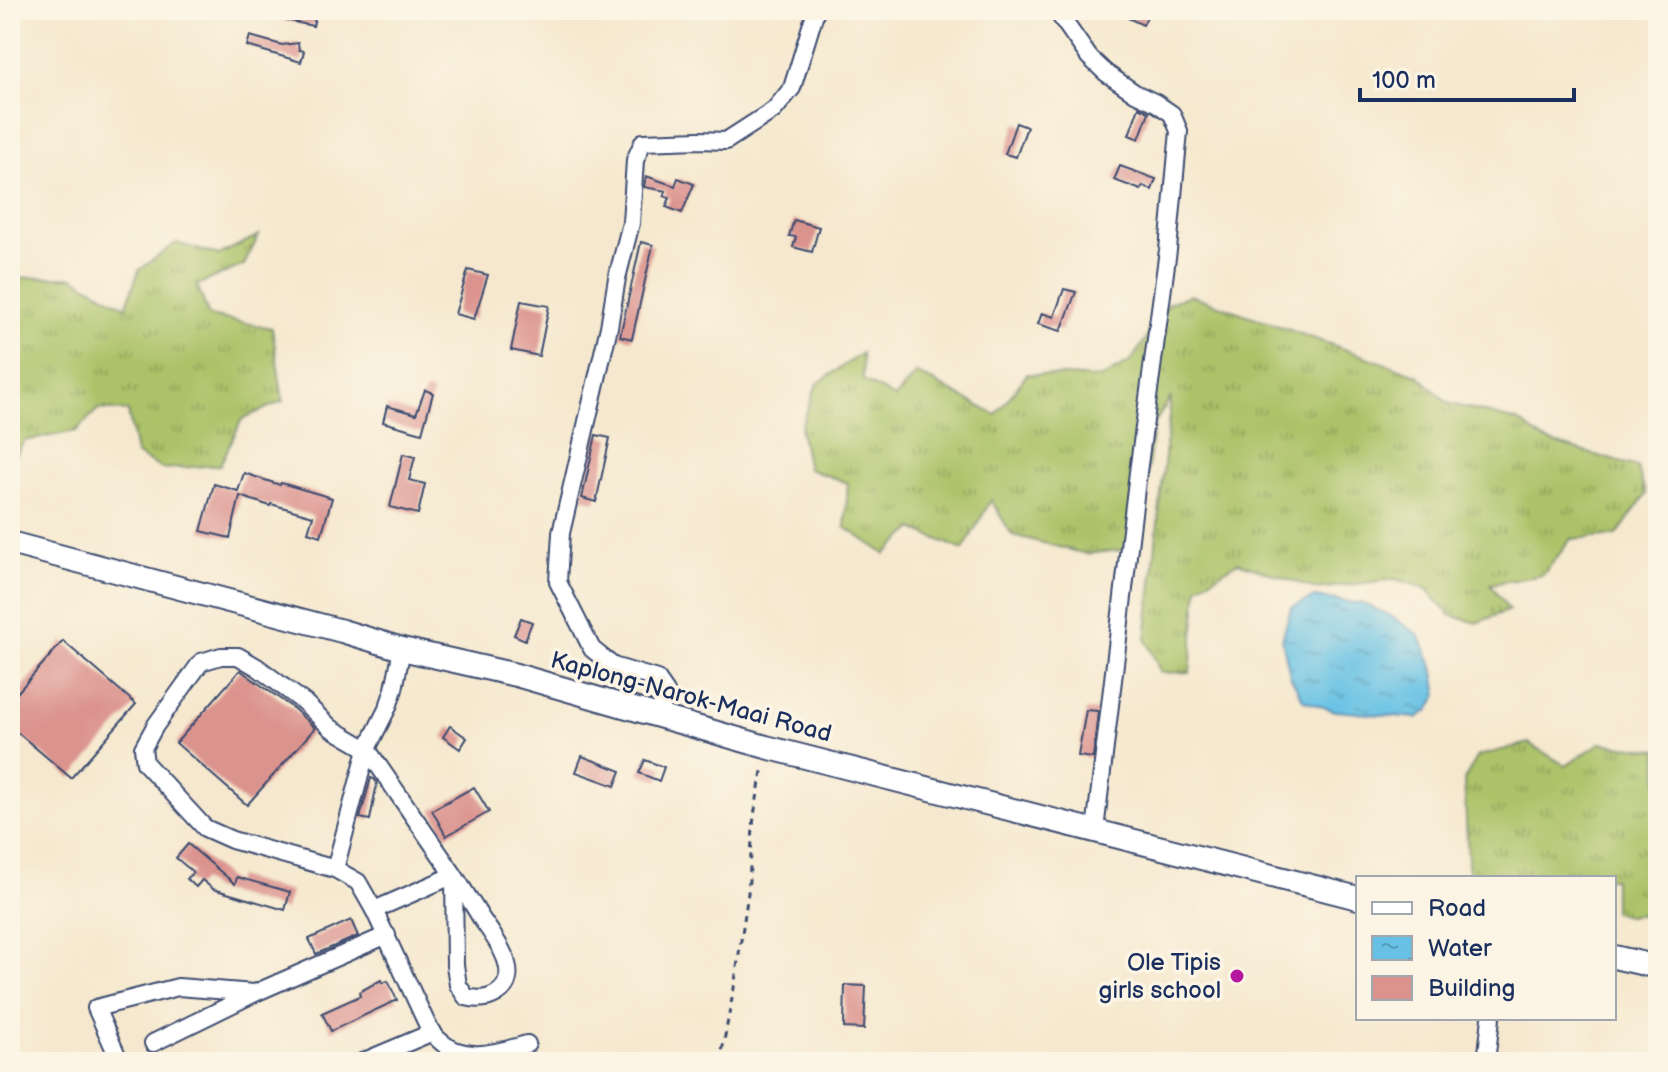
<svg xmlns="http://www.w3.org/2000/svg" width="1668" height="1072" viewBox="0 0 1668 1072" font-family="'Balsamiq Sans',sans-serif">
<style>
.grass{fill:url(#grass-tufts);stroke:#647862;stroke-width:2}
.water{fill:url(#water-ripples);stroke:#4078a1;stroke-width:2}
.building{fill:#db938e}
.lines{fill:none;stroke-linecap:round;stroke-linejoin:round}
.minor-casing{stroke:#3c4b6f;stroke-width:20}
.highway-casing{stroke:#3c4b6f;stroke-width:26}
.path{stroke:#3c4b6f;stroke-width:3;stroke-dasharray:6 6;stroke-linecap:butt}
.minor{stroke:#fff;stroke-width:16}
.highway{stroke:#fff;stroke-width:22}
.poi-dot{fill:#b5179e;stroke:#fcf5e5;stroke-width:3}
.labels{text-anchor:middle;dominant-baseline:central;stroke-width:7;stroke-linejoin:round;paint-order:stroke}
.street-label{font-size:24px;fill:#1b2f5e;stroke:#fcf5e5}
.poi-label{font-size:24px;fill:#1b2f5e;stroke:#fcf5e5;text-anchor:end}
</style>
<defs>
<pattern id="grass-tufts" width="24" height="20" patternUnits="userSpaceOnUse" patternTransform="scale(2)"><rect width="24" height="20" fill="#acc267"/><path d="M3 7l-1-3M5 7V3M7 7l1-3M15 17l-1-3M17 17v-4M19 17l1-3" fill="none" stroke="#8b9e58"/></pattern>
<pattern id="water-ripples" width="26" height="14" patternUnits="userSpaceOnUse" patternTransform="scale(2)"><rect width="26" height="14" fill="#66c1e4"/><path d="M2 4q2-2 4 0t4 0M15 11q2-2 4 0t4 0" fill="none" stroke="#539dbc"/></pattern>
</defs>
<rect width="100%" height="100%" fill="#fcf5e5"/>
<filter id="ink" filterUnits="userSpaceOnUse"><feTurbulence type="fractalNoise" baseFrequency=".0125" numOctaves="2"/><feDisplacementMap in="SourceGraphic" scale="16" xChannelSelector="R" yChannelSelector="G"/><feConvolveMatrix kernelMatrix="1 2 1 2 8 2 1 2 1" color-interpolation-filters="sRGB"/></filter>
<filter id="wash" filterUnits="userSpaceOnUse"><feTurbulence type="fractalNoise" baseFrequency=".006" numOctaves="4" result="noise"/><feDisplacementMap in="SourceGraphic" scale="32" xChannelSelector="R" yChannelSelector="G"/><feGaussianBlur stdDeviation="1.8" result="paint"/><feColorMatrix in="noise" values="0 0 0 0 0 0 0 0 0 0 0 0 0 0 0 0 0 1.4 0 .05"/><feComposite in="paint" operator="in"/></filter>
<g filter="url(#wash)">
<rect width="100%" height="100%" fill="#f5e8ce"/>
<g class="grass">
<polygon points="259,235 244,265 197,285 209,316 272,328 283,401 242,419 220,465 162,469 136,454 128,411 98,409 76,431 24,441 10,466 10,278 73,277 126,307 139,270 176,243 219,255"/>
<polygon points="1190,295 1418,375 1448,403 1520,422 1544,440 1637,467 1646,494 1617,535 1571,539 1543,575 1490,584 1509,610 1477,623 1450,615 1425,588 1396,579 1316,589 1238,562 1198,587 1190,672 1161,673 1146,640 1171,397 1153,426 1139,548 1086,554 1012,535 991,500 963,550 913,529 885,554 845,527 848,483 808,469 800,429 817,384 862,353 863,380 895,398 916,373 996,415 1027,374 1101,378 1131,361 1169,303"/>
<polygon points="1529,743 1566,766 1600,743 1658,750 1658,913 1626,916 1614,912 1614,878 1469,878 1464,780 1478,756"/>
</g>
<polygon class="water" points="1315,597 1364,604 1389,615 1419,635 1433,667 1438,694 1429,710 1417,718 1336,711 1304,701 1290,676 1282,639 1291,608"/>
<g id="blocks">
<g class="building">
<polygon points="263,10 302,10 316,13 313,26 262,15"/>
<polygon points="1111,10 1150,10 1143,25"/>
<polygon points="250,36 282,45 298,43 299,50 304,51 301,62 247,46"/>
<polygon points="1139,107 1149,112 1139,139 1129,135"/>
<polygon points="1016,123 1027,127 1016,157 1005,154"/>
<polygon points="1120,166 1156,179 1152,190 1143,186 1141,190 1114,180"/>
<polygon points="646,176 675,186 678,178 694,184 682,213 666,207 670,198 664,196 666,191 644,187"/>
<polygon points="794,220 819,227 812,252 793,247 796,237 789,236"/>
<polygon points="641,242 653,245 632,339 620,336"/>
<polygon points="468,270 488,275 474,319 455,314"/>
<polygon points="1064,289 1076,292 1061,331 1038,324 1042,313 1054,317"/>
<polygon points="521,301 549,306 539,356 511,350"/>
<polygon points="425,390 433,393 422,433 383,422 387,406 416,414"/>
<polygon points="596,435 610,438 596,502 582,498"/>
<polygon points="403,454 415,457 409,480 425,484 418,514 390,507"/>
<polygon points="244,473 280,485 281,483 332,498 321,536 308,532 313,516 271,504 270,506 240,496 230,538 201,531 214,484 238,491"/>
<polygon points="521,618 532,622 525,640 514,635"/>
<polygon points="63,641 136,704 71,778 10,726 10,701"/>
<polygon points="240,670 294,709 315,728 247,805 176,743"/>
<polygon points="1086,710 1098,711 1093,758 1078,756"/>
<polygon points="450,726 467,738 460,749 443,737"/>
<polygon points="582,756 621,771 615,786 576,772"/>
<polygon points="645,760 664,767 659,781 639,773"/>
<polygon points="371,778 374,779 377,783 370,820 360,818"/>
<polygon points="474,787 489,812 446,836 432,810"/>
<polygon points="188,844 235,884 237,877 290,892 285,910 213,889 202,880 196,887 187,879 193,872 176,858"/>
<polygon points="351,920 358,936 316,954 309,939"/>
<polygon points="381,980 382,983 388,981 397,1000 331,1031 322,1013 360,996 359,992"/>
<polygon points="845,985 866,986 864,1029 844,1028"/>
</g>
</g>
</g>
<g filter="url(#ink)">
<use href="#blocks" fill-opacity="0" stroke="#3c4b6f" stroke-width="2"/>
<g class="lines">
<g class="minor-casing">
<g id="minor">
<polyline points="1056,10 1089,57 1106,73 1135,93 1156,103 1172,114 1179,131 1168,250 1138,472 1095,830"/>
<path d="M 402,649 L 394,689 L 388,707 L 367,749 L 335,869 L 358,882 L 374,910 L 427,1024 C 430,1029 434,1036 439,1040 C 464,1064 498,1052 527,1044"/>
<polyline points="659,715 666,692 657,679 613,666 592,649 558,582 561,533 609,327 617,278 631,223 635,160 643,142 699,140 726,141 774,110 792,88 816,10"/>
<path d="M 335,869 L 232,840 L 205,828 L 145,763 L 143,748 L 155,726 L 201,662 L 221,656 L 238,656 L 257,667 L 305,703 L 331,728 L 367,749 L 454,875 L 455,965 L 458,985 L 466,997 C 477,1000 486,1000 496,994 C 526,976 494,937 481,918 C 472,903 463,889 454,875 L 374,910"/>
<polyline points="153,1043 255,993 387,935"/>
<polyline points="120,1062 96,1008 178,987 254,993"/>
<polyline points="362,1062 433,1032"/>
<polyline points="1486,1062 1491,1018"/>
</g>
</g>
<g class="highway-casing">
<g id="highway">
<polyline points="10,543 342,631 402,649 516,675 766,747 1358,898"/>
<polyline points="1614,957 1658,967"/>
</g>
</g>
<polyline class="path" points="720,1062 734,988 748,893 754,815 763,766"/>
<use href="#minor" class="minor"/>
<use href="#highway" class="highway"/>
</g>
</g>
<circle class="poi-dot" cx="1237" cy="976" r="8"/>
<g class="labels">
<g class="street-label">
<text transform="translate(691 697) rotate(15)">Kaplong-Narok-Maai Road</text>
</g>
<g class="poi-label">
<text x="1221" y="962">Ole Tipis<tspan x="1221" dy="28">girls school</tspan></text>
</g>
</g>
<rect width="1668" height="1072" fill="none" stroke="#fcf5e5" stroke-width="40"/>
<rect x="1356" y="876" width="260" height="144" fill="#fcf5e5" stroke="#a2a6af" stroke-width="2"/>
<rect x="1372" y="902" width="40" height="12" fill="#ffffff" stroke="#a2a6af" stroke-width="2"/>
<text x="1428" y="916" font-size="24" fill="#1b2f5e">Road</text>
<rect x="1372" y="936" width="40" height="24" fill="url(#water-ripples)" stroke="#a2a6af" stroke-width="2"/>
<text x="1428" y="956" font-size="24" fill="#1b2f5e">Water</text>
<rect x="1372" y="976" width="40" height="24" fill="#db938e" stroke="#a2a6af" stroke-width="2"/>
<text x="1428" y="996" font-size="24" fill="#1b2f5e">Building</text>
<path d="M1360 88v12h214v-12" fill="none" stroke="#1b2f5e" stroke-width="4"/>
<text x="1372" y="88" font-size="24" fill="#1b2f5e" stroke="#fcf5e5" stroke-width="6" paint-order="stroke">100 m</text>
</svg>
